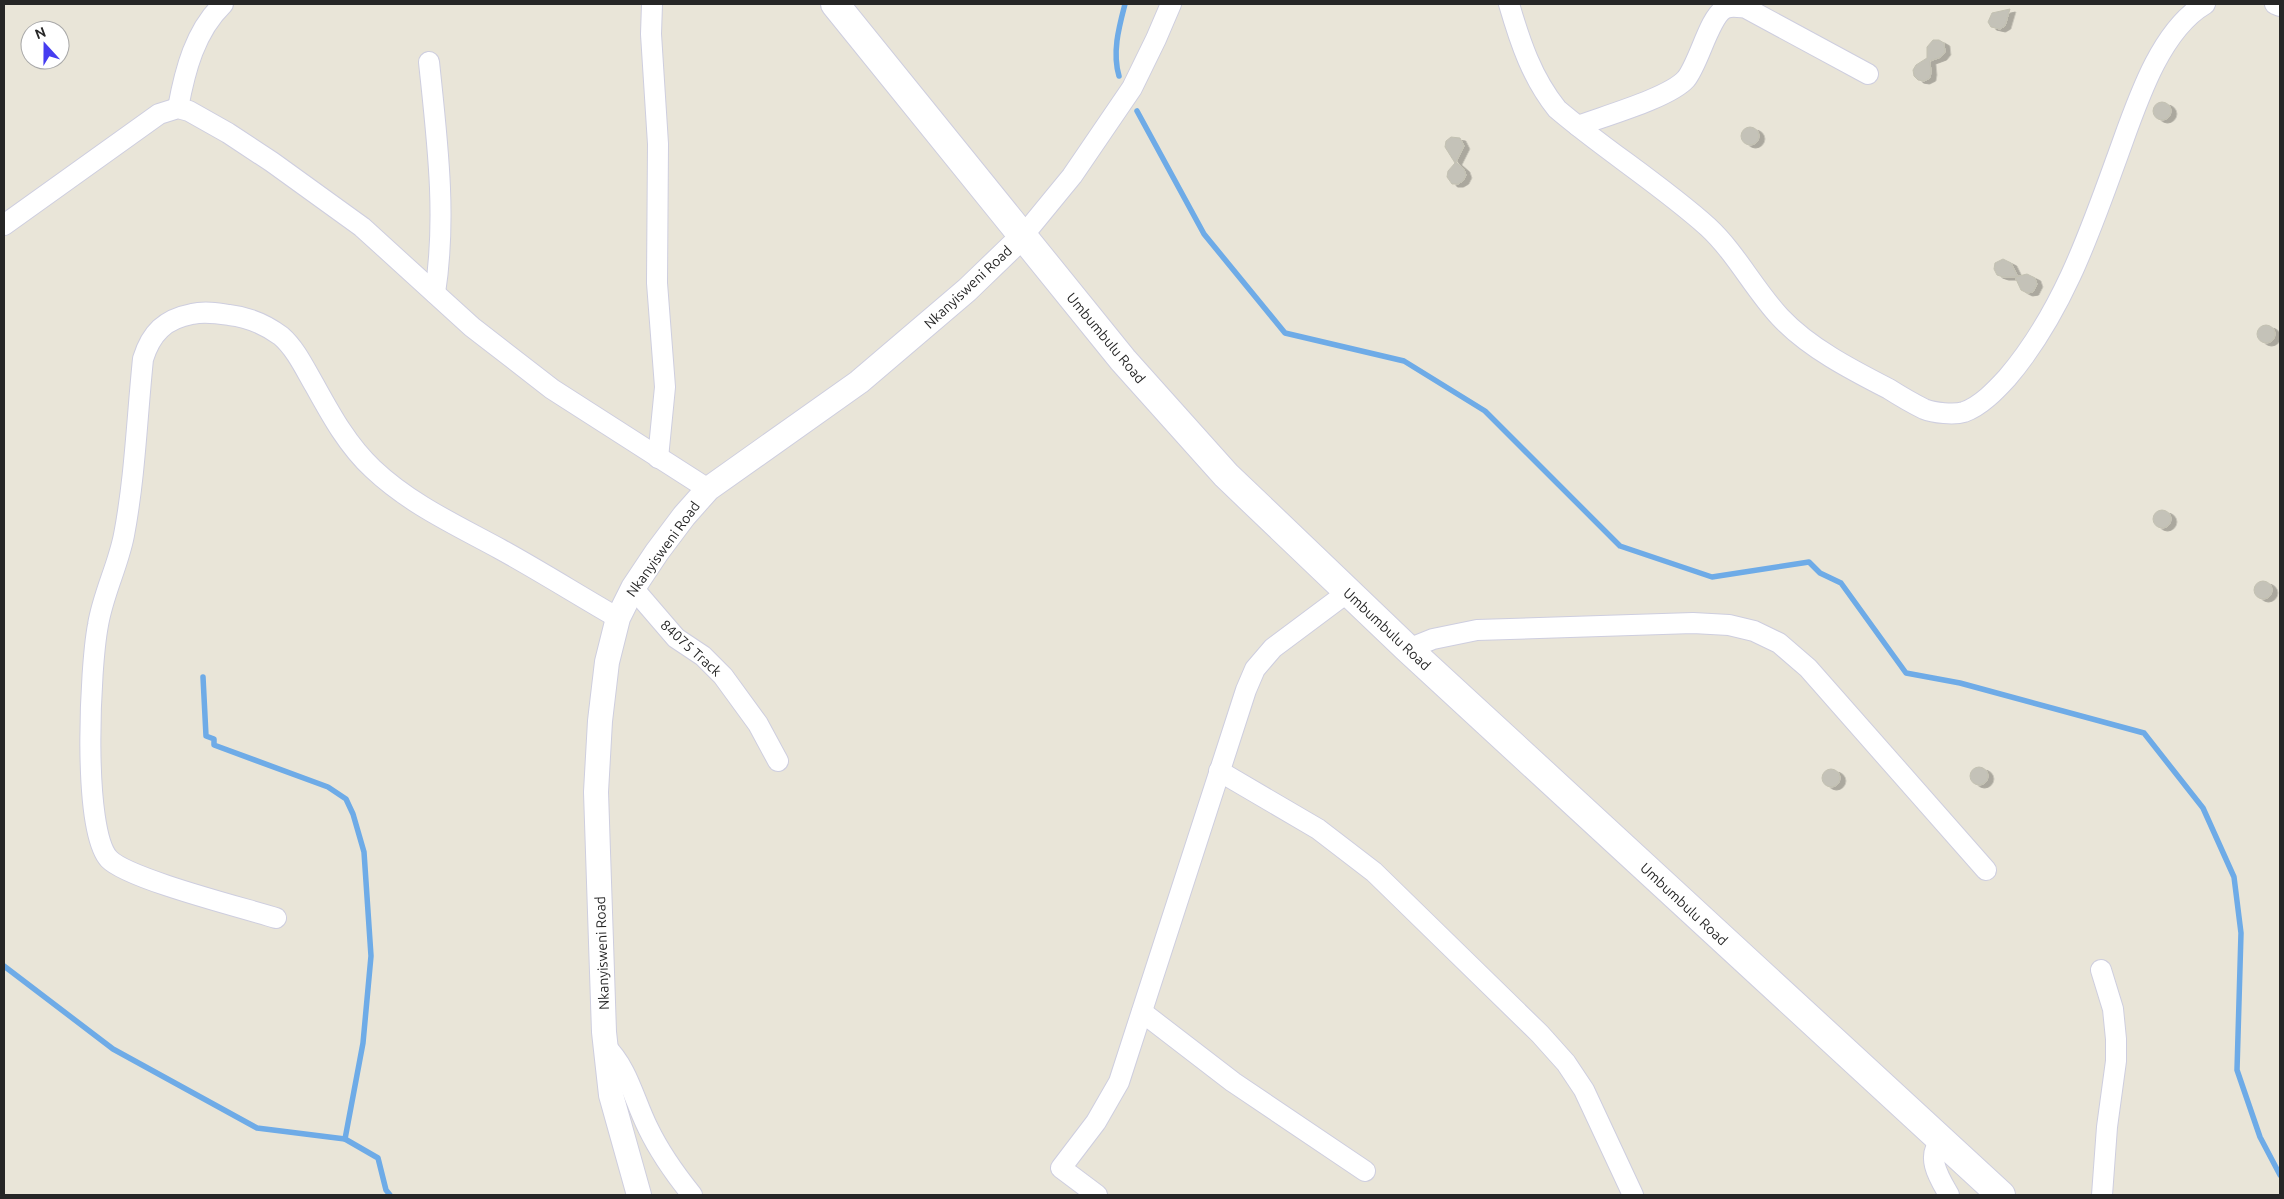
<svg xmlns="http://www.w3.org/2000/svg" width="2284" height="1199" viewBox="0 0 2284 1199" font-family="Ubuntu,sans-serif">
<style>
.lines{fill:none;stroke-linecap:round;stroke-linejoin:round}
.stream{stroke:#6eabe7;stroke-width:5.5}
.building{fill:#c4c2b8;stroke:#c3c1b2;filter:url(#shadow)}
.minor-casing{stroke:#cecedf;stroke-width:22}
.tertiary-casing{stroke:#cecedf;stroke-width:26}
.secondary-casing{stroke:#cecedf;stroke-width:30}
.minor{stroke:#fff;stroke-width:20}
.tertiary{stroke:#fff;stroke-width:24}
.secondary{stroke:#fff;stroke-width:28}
.labels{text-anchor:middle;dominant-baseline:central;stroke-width:4;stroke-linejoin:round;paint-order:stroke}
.street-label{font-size:14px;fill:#262626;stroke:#fff}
</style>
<defs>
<filter id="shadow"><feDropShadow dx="5.5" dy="3" stdDeviation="0" flood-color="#0004"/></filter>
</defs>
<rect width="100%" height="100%" fill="#e9e5d8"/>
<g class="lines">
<g class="stream">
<path d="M 1119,76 C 1112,52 1119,27 1125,4"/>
<polyline points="1137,111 1204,234 1285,333 1404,361 1485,411 1620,546 1712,577 1809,562 1820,573 1841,583 1906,673 1960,683 2144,733 2203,808 2234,877 2241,933 2237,1070 2260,1137 2280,1175"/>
<polyline points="203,677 206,736 214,739 214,745 328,787 346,799 353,814 364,852 371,956 363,1043 345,1139 378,1158 386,1190 390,1195"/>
<polyline points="4,966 113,1049 257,1128 345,1139"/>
</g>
</g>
<g class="building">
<polygon points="2010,9 2005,26 2000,29 1991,27 1988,22 1992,13"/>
<polygon points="1933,40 1939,40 1944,43 1945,52 1941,57 1930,61 1931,72 1930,78 1924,81 1918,80 1914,76 1913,70 1916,65 1927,58 1927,47"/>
<circle cx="2162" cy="111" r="9"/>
<circle cx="1750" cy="136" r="9"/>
<polygon points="1451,137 1460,138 1464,146 1456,162 1464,169 1466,175 1463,181 1458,184 1452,184 1447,177 1448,171 1455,163 1445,147 1446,141"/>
<polygon points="2003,259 2011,263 2018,277 2003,277 1997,275 1994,269 1995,263"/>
<polygon points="2027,274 2035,278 2037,284 2033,292 2027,293 2021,290 2015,277"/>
<circle cx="2266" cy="334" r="9"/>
<circle cx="2162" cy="519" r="9"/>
<circle cx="2263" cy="590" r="9"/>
<circle cx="1979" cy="776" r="9"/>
<circle cx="1831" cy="778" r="9"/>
</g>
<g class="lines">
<g class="minor-casing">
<g id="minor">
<polyline points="652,4 651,34 658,144 657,283 665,387 658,458"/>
<path d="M 1509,4 C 1520,42 1532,78 1557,109 C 1605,150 1660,184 1708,227 C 1736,253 1754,289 1780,317 C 1809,348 1852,370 1889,389 C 1900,396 1912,403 1924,409 C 1934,413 1954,415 1964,412 C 1981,406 1996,390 2007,378 C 2060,316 2088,238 2115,163 C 2134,112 2157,32 2205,4"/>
<polyline points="2275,4 2280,6"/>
<path d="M 429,62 C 437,139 447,216 435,293"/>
<path d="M 178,108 C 185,70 195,31 223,4"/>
<path d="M 1578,126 C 1604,116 1669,98 1686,79 C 1699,63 1709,18 1724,9 C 1731,5 1738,7 1746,8 L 1868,74"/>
<polyline points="4,225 159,114 178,108 189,111 228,133 272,162 362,227 472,327 552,389 708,489"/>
<polyline points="1022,237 1072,176 1132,88 1156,39 1171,4"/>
<polyline points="633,588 676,638 703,656 723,676 758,724 778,761"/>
<polyline points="1408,649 1433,639 1477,630 1693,623 1729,625 1754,631 1779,643 1808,668 1986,870"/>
<polyline points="1219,771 1318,829 1374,872 1540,1034 1566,1063 1584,1090 1633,1195"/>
<path d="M 276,918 C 244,908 128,879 109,859 C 82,830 90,667 98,625 C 103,594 118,566 124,535 C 135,477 137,417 143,359 C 151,333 165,319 192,314 C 204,311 217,313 229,315 C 248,317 266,325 281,336 C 296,349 305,369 315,386 C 331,415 348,446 373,469 C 410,504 456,525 500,549 C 540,571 578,595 618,618"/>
<polyline points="2101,970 2113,1009 2116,1039 2116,1061 2107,1127 2102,1195"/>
<polyline points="1142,1012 1233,1082 1365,1171"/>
<path d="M 605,1046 C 628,1068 634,1100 648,1128 C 660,1153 675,1174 692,1195"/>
<path d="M 1941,1141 C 1925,1157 1940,1179 1949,1195"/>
<polyline points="1097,1195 1061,1168 1096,1122 1119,1082 1246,690 1255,669 1273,648 1348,592"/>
</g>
</g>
<g class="tertiary-casing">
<polyline id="tertiary" points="639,1195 611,1095 604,1032 596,792 600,721 607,662 618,618 633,588 657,552 684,516 708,489 859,382 967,290 1022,237"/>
</g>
<g class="secondary-casing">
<polyline id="secondary" points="835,4 1123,360 1226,475 1408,649 2001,1195"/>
</g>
<use href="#minor" class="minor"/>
<use href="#tertiary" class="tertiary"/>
<use href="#secondary" class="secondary"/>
</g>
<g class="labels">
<g class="street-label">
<text transform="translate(968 287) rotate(-43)">Nkanyisweni Road</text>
<text transform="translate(1106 338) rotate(50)">Umbumbulu Road</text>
<text transform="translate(663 549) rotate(-54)">Nkanyisweni Road</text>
<text transform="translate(1387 629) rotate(43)">Umbumbulu Road</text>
<text transform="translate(691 648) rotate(42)">84075 Track</text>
<text transform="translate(1684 904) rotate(43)">Umbumbulu Road</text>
<text transform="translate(602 953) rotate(-92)">Nkanyisweni Road</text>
</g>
</g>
<rect width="2284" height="1199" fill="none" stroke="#262626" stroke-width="10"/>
<g transform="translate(45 45) rotate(339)"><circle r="24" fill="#ffffff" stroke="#a8a8a8"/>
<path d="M0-4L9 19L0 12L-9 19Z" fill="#463df0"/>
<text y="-8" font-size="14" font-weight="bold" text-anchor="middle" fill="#262626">N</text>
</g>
</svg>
